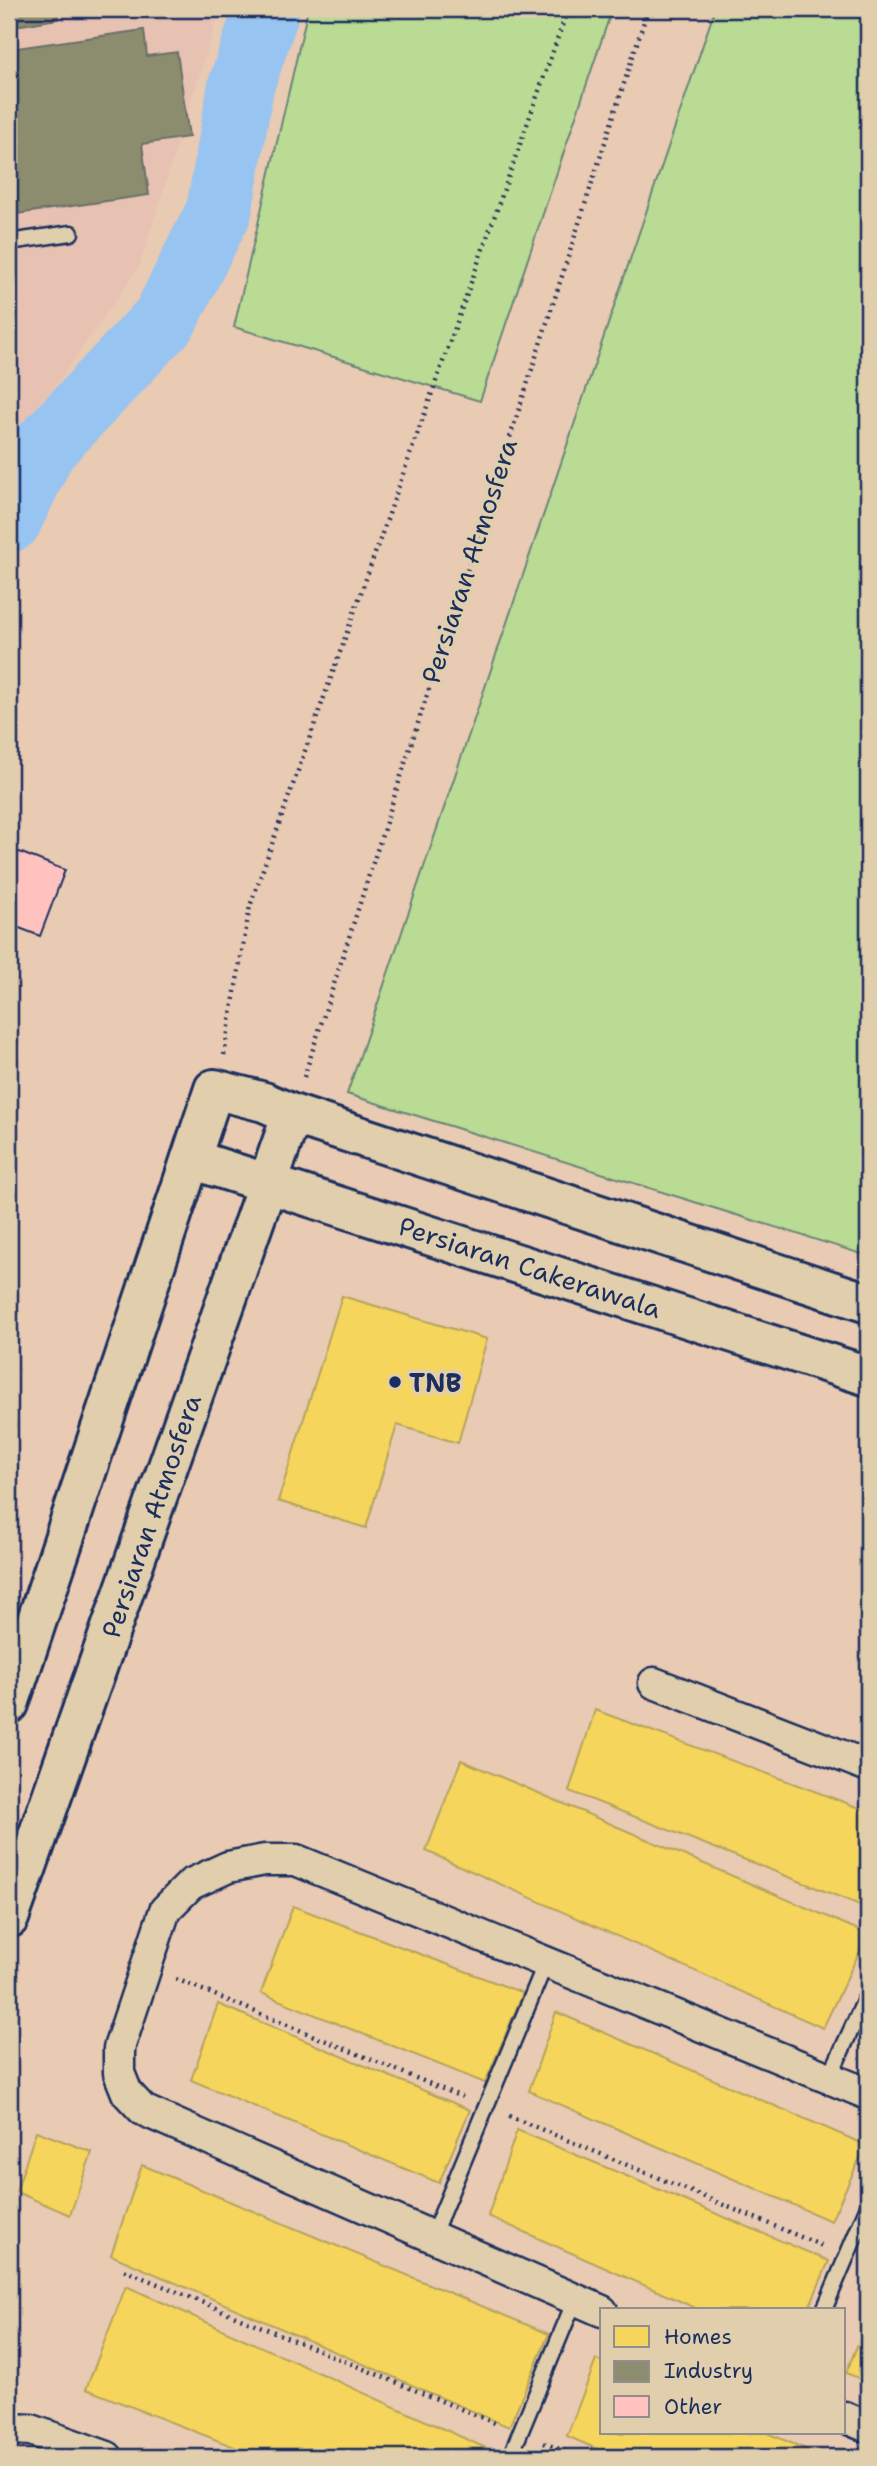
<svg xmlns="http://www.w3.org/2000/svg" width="877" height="2466" viewBox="0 0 877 2466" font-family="'Shantell Sans',sans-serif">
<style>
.built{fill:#e7c2b2}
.green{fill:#badb94;stroke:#6a8579;stroke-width:2}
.homes{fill:#f6d55c;stroke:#b4a35d;stroke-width:2}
.industry{fill:#8c8c6e;stroke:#6a7069;stroke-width:2}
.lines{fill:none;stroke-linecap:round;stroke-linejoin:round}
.river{stroke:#97c4f1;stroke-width:66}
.building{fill:#ffc2bf;stroke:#1b2f5e;stroke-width:2}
.lane-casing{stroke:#1b2f5e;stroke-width:19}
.street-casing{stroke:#1b2f5e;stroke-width:35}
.secondary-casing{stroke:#1b2f5e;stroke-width:44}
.path{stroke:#1b2f5e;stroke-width:4.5;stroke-dasharray:2 5;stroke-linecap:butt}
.lane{stroke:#e0ceac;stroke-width:14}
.street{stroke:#e0ceac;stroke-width:30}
.secondary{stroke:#e0ceac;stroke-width:38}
.poi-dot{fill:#1b2f5e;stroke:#e0ceac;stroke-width:2.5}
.labels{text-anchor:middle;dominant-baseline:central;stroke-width:7;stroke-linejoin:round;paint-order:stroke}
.street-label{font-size:26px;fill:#1b2f5e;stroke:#e0ceac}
.poi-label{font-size:26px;font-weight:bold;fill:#1b2f5e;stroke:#e0ceac;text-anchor:start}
</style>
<rect width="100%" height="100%" fill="#e9cab2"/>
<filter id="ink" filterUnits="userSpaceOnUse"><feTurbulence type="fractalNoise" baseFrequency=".0143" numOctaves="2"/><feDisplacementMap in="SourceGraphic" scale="14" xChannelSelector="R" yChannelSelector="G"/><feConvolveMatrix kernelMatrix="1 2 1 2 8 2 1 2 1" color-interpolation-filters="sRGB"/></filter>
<g filter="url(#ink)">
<polygon class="built" points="9,9 220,9 139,267 9,451"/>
<g class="green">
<polygon points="308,9 612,9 480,401 234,327"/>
<polygon points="715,9 868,9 868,1256 347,1094"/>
</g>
<g class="homes">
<polygon points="342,1296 487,1339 458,1443 397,1425 366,1528 278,1501"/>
<polygon points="595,1710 868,1811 868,1908 569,1791"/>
<polygon points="461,1760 868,1934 823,2028 426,1851"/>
<polygon points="293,1906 523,1993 485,2083 261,1993"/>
<polygon points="218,2004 470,2110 439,2183 191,2080"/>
<polygon points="556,2012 866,2145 831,2221 529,2091"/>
<polygon points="517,2130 829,2261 808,2310 700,2310 488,2216"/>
<polygon points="36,2131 92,2152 70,2215 16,2192"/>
<polygon points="142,2165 549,2334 509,2427 111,2255"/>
<polygon points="126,2286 486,2448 482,2457 260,2457 86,2389"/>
<polygon points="868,2319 868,2382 846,2373"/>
<polygon points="596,2360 602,2362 602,2433 767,2433 825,2457 615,2457 567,2436"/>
</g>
<g class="industry">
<polygon points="9,9 57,9 58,19 9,27"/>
<polygon points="144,30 147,56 177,52 189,137 142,144 149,195 9,215 9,49"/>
</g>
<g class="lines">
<polyline class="river" points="9,520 43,449 165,319 219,211 241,86 267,9"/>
</g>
<polygon class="building" points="9,848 65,870 40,936 9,924"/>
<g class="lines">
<g class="lane-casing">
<g id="lane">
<polyline points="9,242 71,233"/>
<polyline points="829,2078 868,1993"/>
<polyline points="432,2237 546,1962"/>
<polyline points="824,2310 868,2206"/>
<polyline points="510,2457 575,2300"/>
</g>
</g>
<g class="street-casing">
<g id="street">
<polyline points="654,1683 868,1766"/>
<polyline points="602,2311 143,2110 127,2093 119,2073 119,2048 165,1910 191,1884 228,1867 265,1860 296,1860 868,2094"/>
<polyline points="844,2417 868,2427"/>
<polyline points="9,2429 31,2430 107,2457"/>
</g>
</g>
<g class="secondary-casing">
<g id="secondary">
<polyline points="191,1159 868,1376"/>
<polyline points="9,1704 214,1089 264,1102 292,1114 868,1303"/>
<polyline points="9,1918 292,1114"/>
</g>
</g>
<g class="path">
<polyline points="224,1055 250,906 568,9"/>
<polyline points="304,1077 648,9"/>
<polyline points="176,1979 462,2097"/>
<polyline points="509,2116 825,2247"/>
<polyline points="124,2270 497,2424"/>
<polyline points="544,2443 579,2457"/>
</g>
<use href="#lane" class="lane"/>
<use href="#street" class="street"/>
<use href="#secondary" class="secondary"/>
</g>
</g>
<circle class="poi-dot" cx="395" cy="1382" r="7"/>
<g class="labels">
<g class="street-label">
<text transform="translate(469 561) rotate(-72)">Persiaran Atmosfera</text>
<text transform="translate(530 1267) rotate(18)">Persiaran Cakerawala</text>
<text transform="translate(151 1516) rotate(-71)">Persiaran Atmosfera</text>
</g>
<g class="poi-label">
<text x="409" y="1382">TNB</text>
</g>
</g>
<rect width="877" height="2466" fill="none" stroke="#e0ceac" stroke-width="35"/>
<rect x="18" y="18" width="842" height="2431" fill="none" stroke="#1b2f5e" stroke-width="2.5" filter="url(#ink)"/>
<rect x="600" y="2308" width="245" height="126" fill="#e0ceac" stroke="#918e8d" stroke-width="2"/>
<rect x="614" y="2326" width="35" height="21" fill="#f6d55c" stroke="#918e8d" stroke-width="2"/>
<text x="664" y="2344" font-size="21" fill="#1b2f5e">Homes</text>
<rect x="614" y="2361" width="35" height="21" fill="#8c8c6e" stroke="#918e8d" stroke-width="2"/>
<text x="664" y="2378" font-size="21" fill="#1b2f5e">Industry</text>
<rect x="614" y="2396" width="35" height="21" fill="#ffc2bf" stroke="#918e8d" stroke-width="2"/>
<text x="664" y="2414" font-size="21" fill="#1b2f5e">Other</text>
</svg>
